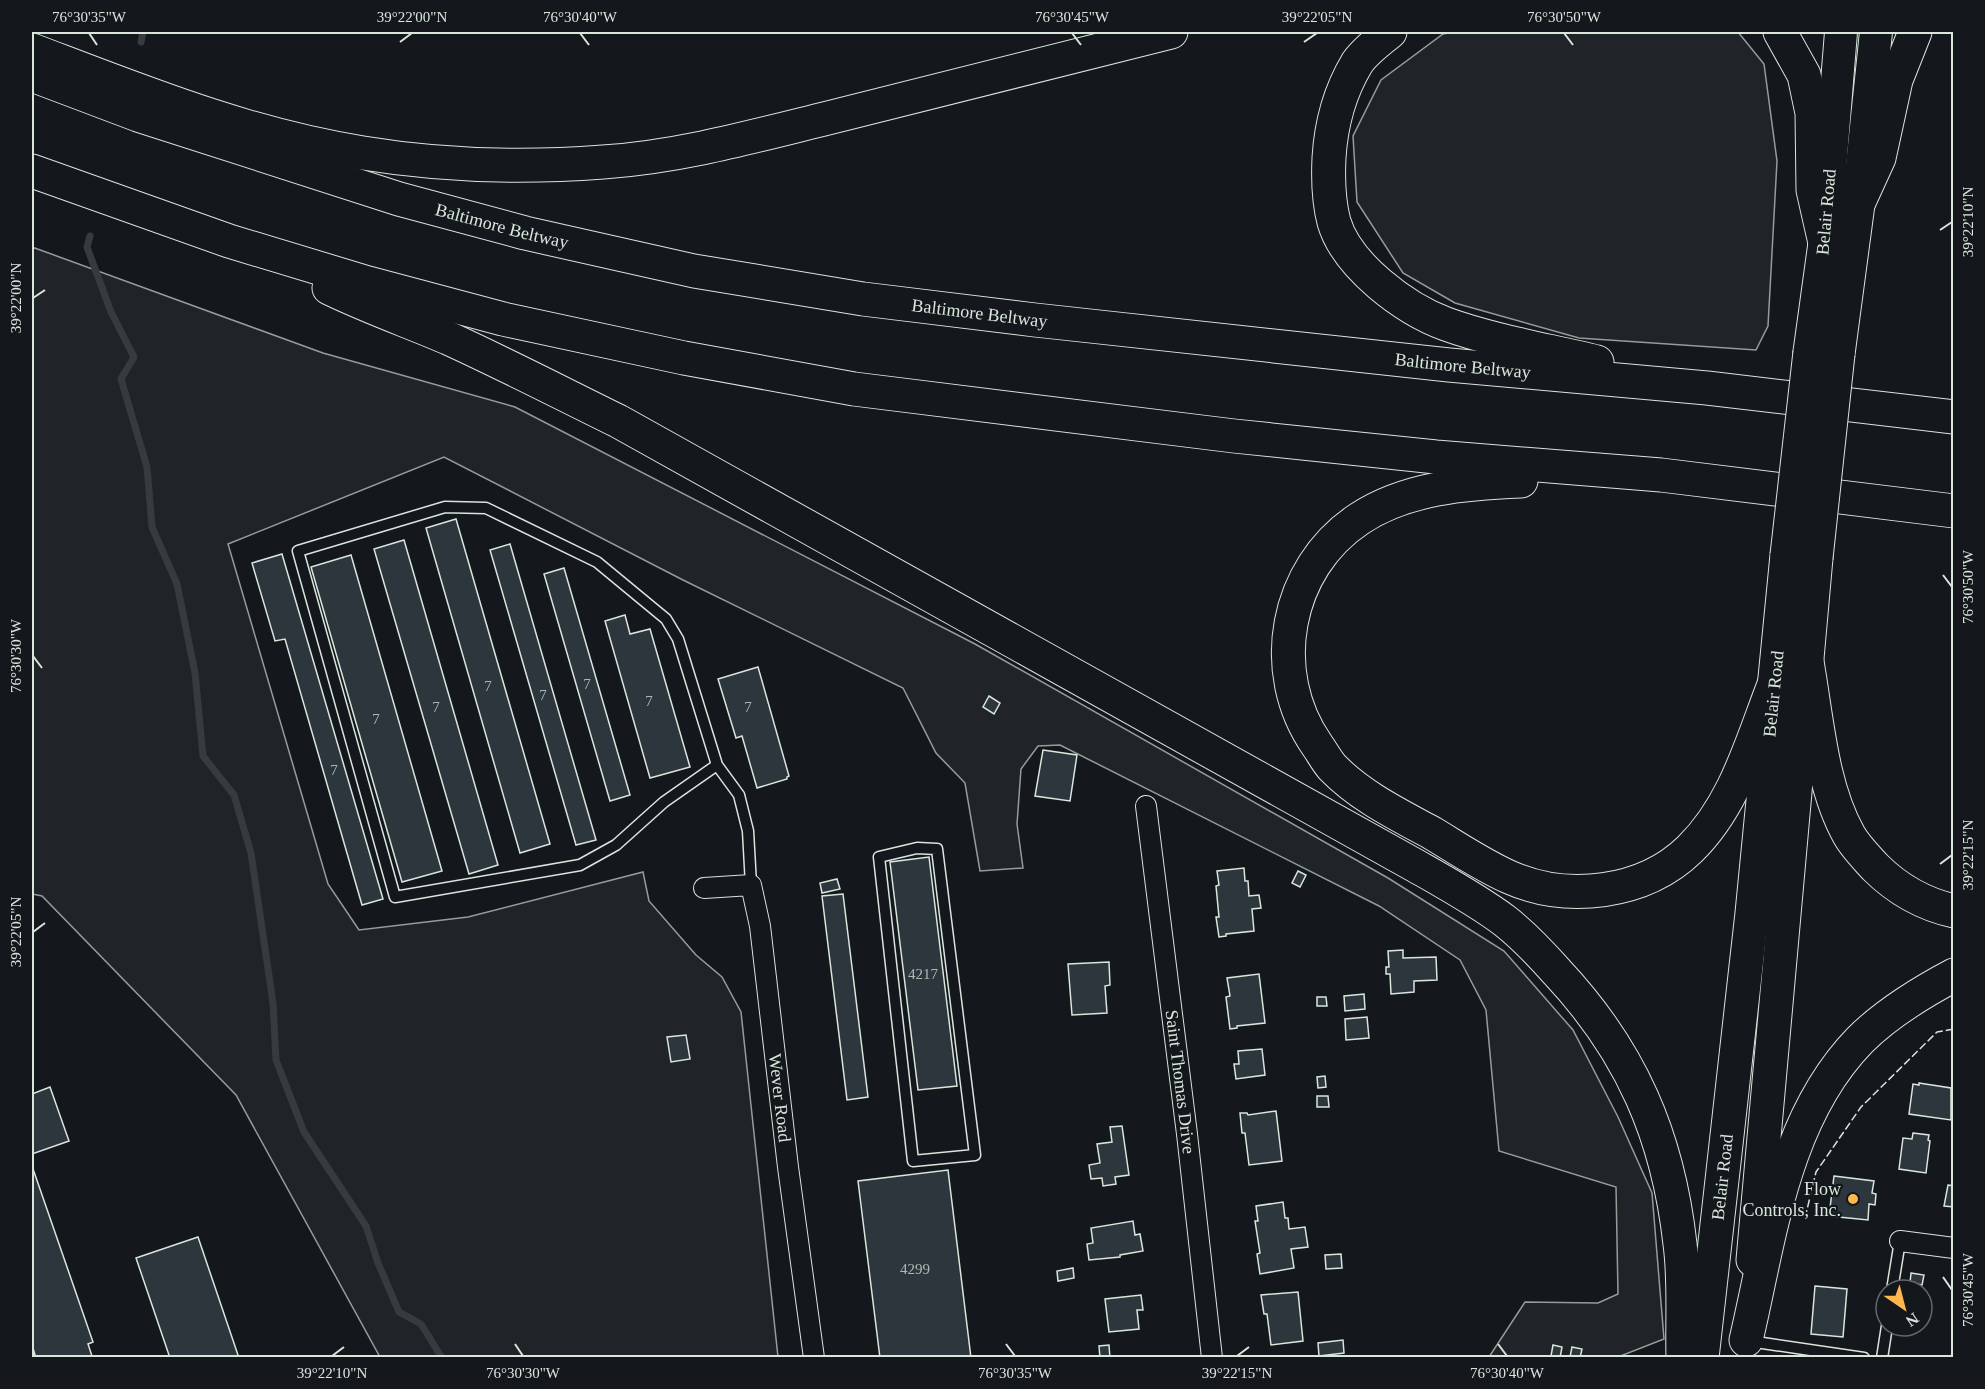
<svg xmlns="http://www.w3.org/2000/svg" width="1985" height="1389" viewBox="0 0 1985 1389" font-family="Georgia,serif">
<style>
.green{fill:#202428;stroke:#939e99;stroke-width:1.5}
.lines{fill:none;stroke-linecap:round;stroke-linejoin:round}
.stream{stroke:#363b3e;stroke-width:7}
.building{fill:#2c363c;stroke:#d8e6dc;stroke-width:1.5}
.service-casing{stroke:#d8e6dc;stroke-width:13}
.minor-casing{stroke:#d8e6dc;stroke-width:22}
.primary-casing{stroke:#d8e6dc;stroke-width:34}
.trunk-casing{stroke:#d8e6dc;stroke-width:35}
.motorway-casing{stroke:#d8e6dc;stroke-width:35}
.service{stroke:#14181c;stroke-width:10}
.minor{stroke:#14181c;stroke-width:20}
.primary{stroke:#14181c;stroke-width:32}
.trunk{stroke:#14181c;stroke-width:33}
.motorway{stroke:#14181c;stroke-width:33}
.trunk-bridge-casing{stroke:#d8e6dc;stroke-width:35;stroke-linecap:butt}
.trunk-bridge{stroke:#14181c;stroke-width:33}
.fence{stroke:#d8e6dc;stroke-width:1.5;stroke-dasharray:8 3;stroke-linecap:butt}
.ticks{fill:none;stroke:#d8e6dc;stroke-width:2}
.poi-dot{fill:#ffb74d;stroke:#14181c;stroke-width:2}
.labels{text-anchor:middle;dominant-baseline:central;stroke-width:4.5;stroke-linejoin:round;paint-order:stroke}
.number-label{font-size:15px;fill:#adbab4}
.street-label{font-size:18px;fill:#d8e6dc;stroke:#14181c}
.poi-label{font-size:18px;fill:#d8e6dc;stroke:#14181c;text-anchor:end}
.neatline{fill:none;stroke:#d8e6dc;stroke-width:2}
.ticks-label{font-size:15px;text-anchor:middle;fill:#d8e6dc}
</style>
<rect width="100%" height="100%" fill="#14181c"/>
<g class="green">
<polygon points="1454,32 1738,32 1764,64 1777,161 1768,326 1756,350 1579,338 1455,303 1403,273 1357,202 1353,136 1381,80 1443,34"/>
<polygon points="32,247 323,353 515,407 975,644 1388,878 1504,951 1573,1030 1618,1117 1652,1193 1664,1339 1618,1357 1489,1357 1525,1302 1598,1303 1618,1294 1616,1187 1499,1151 1486,1010 1460,960 1379,906 1060,745 1038,746 1021,769 1017,824 1023,868 980,871 965,783 936,753 903,688 683,580 444,457 228,544 328,884 359,930 468,917 643,872 649,901 696,955 722,977 741,1012 778,1357 380,1357 236,1095 42,896 32,894"/>
</g>
<g class="lines">
<g class="stream">
<polyline points="141,42 143,32"/>
<polyline points="90,236 87,247 111,312 134,357 121,379 147,467 152,527 177,584 195,673 203,756 234,795 251,853 273,1003 276,1060 304,1132 366,1226 378,1263 399,1312 421,1324 442,1358"/>
</g>
</g>
<g class="building">
<polygon points="456,519 550,844 520,853 426,528"/>
<polygon points="404,540 498,865 469,874 374,549"/>
<polygon points="510,544 596,840 576,845 490,550"/>
<polygon points="282,554 383,899 362,905 285,639 275,641 252,563"/>
<polygon points="351,555 442,871 402,882 311,567"/>
<polygon points="564,568 630,795 610,801 544,574"/>
<polygon points="625,615 630,634 650,629 690,767 650,778 605,621"/>
<polygon points="758,667 789,776 787,777 787,779 757,788 742,736 736,738 718,679"/>
<polygon points="989,696 1000,703 994,714 983,707"/>
<polygon points="1043,750 1077,755 1070,801 1035,796"/>
<polygon points="929,857 957,1086 918,1090 890,862"/>
<polygon points="1244,868 1245,881 1248,881 1249,896 1259,895 1261,908 1252,909 1254,931 1226,934 1226,936 1219,937 1216,917 1219,917 1216,886 1219,885 1217,871"/>
<polygon points="1298,871 1306,875 1300,887 1292,883"/>
<polygon points="837,879 840,889 822,893 820,883"/>
<polygon points="843,894 868,1097 847,1100 822,896"/>
<polygon points="1403,950 1403,958 1436,957 1437,980 1414,981 1414,992 1391,994 1390,974 1386,974 1386,967 1389,967 1388,951"/>
<polygon points="1109,962 1110,985 1105,986 1107,1013 1072,1015 1068,964"/>
<polygon points="1259,974 1265,1023 1237,1026 1237,1028 1230,1029 1226,997 1230,996 1227,978"/>
<polygon points="1364,994 1365,1009 1345,1011 1344,996"/>
<polygon points="1317,997 1326,997 1327,1006 1317,1006"/>
<polygon points="1367,1017 1369,1038 1346,1040 1345,1019"/>
<polygon points="686,1035 690,1059 671,1062 667,1037"/>
<polygon points="1262,1049 1265,1075 1236,1079 1234,1064 1239,1064 1238,1051"/>
<polygon points="1325,1076 1326,1087 1318,1088 1317,1077"/>
<polygon points="1919,1083 1951,1088 1951,1120 1909,1114 1913,1084 1919,1085"/>
<polygon points="50,1087 69,1141 32,1154 32,1094"/>
<polygon points="1317,1096 1328,1096 1329,1107 1317,1107"/>
<polygon points="1276,1111 1282,1161 1249,1165 1245,1133 1242,1133 1240,1113 1247,1113 1248,1115"/>
<polygon points="1122,1126 1129,1175 1115,1177 1116,1184 1103,1186 1102,1178 1091,1179 1089,1165 1100,1163 1097,1144 1112,1142 1110,1127"/>
<polygon points="1913,1133 1929,1135 1928,1140 1930,1141 1926,1173 1899,1169 1903,1138 1912,1139"/>
<polygon points="32,1166 93,1342 88,1344 92,1356 87,1358 36,1358 32,1345"/>
<polygon points="948,1170 971,1358 880,1358 858,1181"/>
<polygon points="1834,1176 1874,1181 1872,1193 1876,1194 1875,1205 1869,1204 1868,1220 1829,1216"/>
<polygon points="1948,1185 1954,1186 1954,1207 1944,1206"/>
<polygon points="1283,1202 1285,1218 1288,1218 1289,1229 1305,1227 1308,1247 1291,1249 1294,1268 1260,1274 1257,1254 1260,1253 1255,1221 1258,1221 1256,1206"/>
<polygon points="1133,1221 1135,1235 1140,1234 1143,1251 1120,1255 1120,1257 1089,1260 1087,1244 1093,1243 1091,1228"/>
<polygon points="198,1237 239,1358 170,1358 136,1258"/>
<polygon points="1341,1254 1342,1268 1326,1269 1325,1255"/>
<polygon points="1073,1268 1074,1278 1058,1281 1057,1271"/>
<polygon points="1911,1273 1924,1275 1922,1285 1910,1283"/>
<polygon points="1815,1286 1847,1289 1843,1337 1811,1334"/>
<polygon points="1298,1292 1303,1341 1271,1345 1267,1314 1264,1314 1261,1295"/>
<polygon points="1141,1295 1143,1310 1137,1310 1139,1329 1109,1332 1105,1299"/>
<polygon points="1343,1340 1344,1353 1319,1356 1318,1343"/>
<polygon points="1109,1345 1110,1358 1100,1358 1099,1346"/>
<polygon points="1553,1345 1562,1347 1560,1358 1551,1356"/>
<polygon points="1572,1347 1582,1349 1580,1358 1570,1357"/>
</g>
<g class="lines">
<g class="service-casing">
<g id="service">
<polyline points="717,765 664,802 616,845 580,865 395,897 298,551 445,507 486,508 597,562 666,619 678,639 717,765 739,795 748,831 751,885"/>
<polygon points="917,848 937,849 975,1155 913,1161 879,857"/>
<polyline points="1892,1290 1900,1241"/>
<polyline points="1749,1341 1864,1358"/>
<polyline points="1882,1358 1887,1326"/>
</g>
</g>
<g class="minor-casing">
<g id="minor">
<path id="s1" d="M 1146,806 L 1187,1134 L 1212,1358"/>
<path id="s2" d="M 704,888 L 751,885 L 760,926 L 788,1167 L 814,1358"/>
<polyline points="1900,1241 1954,1248"/>
</g>
</g>
<g class="primary-casing">
<g id="primary">
<polyline points="1859,194 1876,32"/>
<polyline points="1826,219 1841,32"/>
</g>
</g>
<g class="trunk-casing">
<g id="trunk">
<polyline points="1810,352 1825,243"/>
<polyline points="1838,354 1858,204"/>
<polyline points="1753,1260 1816,558"/>
<path id="s3" d="M 1702,1358 L 1752,913 L 1787,555"/>
</g>
</g>
<g class="motorway-casing">
<g id="motorway">
<path d="M 1390,32 C 1379,41 1365,51 1357,63 C 1339,93 1331,124 1329,158 C 1328,178 1329,203 1334,222 C 1347,266 1405,309 1446,324 C 1493,341 1548,350 1597,362"/>
<polyline points="1780,32 1804,75 1812,113 1813,190 1825,243"/>
<path d="M 32,50 C 140,91 248,135 363,153 C 442,166 523,168 603,162 C 679,157 755,136 828,118 C 943,90 1057,60 1171,32"/>
<path id="s4" d="M 32,75 L 138,115 L 399,199 L 525,233 L 694,271 L 863,299 L 1035,320 L 1449,365 L 1707,388 L 1954,417"/>
<polyline points="32,171 229,241 368,283 503,319 684,358 854,389 1234,436 1436,457 1661,475 1954,511"/>
<polyline points="1858,204 1879,158 1896,80 1915,32"/>
<path d="M 329,288 C 368,307 408,321 448,338 C 505,364 561,393 618,421 L 1416,866 C 1446,883 1477,900 1505,921 C 1524,936 1541,954 1557,972 C 1631,1051 1668,1136 1680,1244 C 1685,1281 1682,1320 1683,1358"/>
<path d="M 1521,481 C 1467,483 1405,488 1359,519 C 1285,568 1266,672 1317,745 C 1322,752 1326,760 1332,767 C 1360,796 1397,814 1432,833 C 1457,848 1482,865 1509,877 C 1567,903 1644,894 1690,849 C 1736,804 1752,740 1775,682"/>
<path d="M 1807,662 C 1817,718 1821,785 1849,835 C 1855,846 1866,857 1875,867 C 1897,889 1923,904 1954,911"/>
<path d="M 1746,1340 C 1770,1238 1783,1119 1860,1040 C 1887,1013 1920,993 1954,975"/>
</g>
</g>
<use href="#service" class="service"/>
<use href="#minor" class="minor"/>
<use href="#primary" class="primary"/>
<use href="#trunk" class="trunk"/>
<use href="#motorway" class="motorway"/>
<g class="trunk-bridge-casing">
<g id="trunk-bridge">
<polyline points="1787,555 1810,352"/>
<polyline points="1816,558 1838,354"/>
</g>
</g>
<use href="#trunk-bridge" class="trunk-bridge"/>
<polyline class="fence" points="1805,1218 1816,1172 1861,1107 1937,1032 1954,1029"/>
</g>
<path class="ticks" d="M 89,33 L 97,45M 580,33 L 589,45M 1072,33 L 1081,45M 1564,33 L 1573,45M 400,42 L 412,33M 1304,42 L 1317,33M 1940,230 L 1952,222M 33,298 L 45,290M 1943,575 L 1952,587M 33,656 L 42,668M 1940,864 L 1952,855M 33,932 L 45,923M 1943,1277 L 1952,1290M 515,1344 L 523,1356M 1006,1344 L 1015,1356M 1498,1344 L 1507,1356M 332,1356 L 344,1347M 1237,1356 L 1249,1347"/>
<circle class="poi-dot" cx="1853" cy="1199" r="6"/>
<g class="labels">
<g class="number-label">
<text x="587" y="684">7</text>
<text x="488" y="686">7</text>
<text x="543" y="695">7</text>
<text x="649" y="701">7</text>
<text x="436" y="707">7</text>
<text x="748" y="707">7</text>
<text x="376" y="719">7</text>
<text x="334" y="770">7</text>
<text x="923" y="974">4217</text>
<text x="915" y="1269">4299</text>
</g>
<g class="street-label">
<text transform="translate(1826 212) rotate(-85)">Belair Road</text>
<text stroke="none"><textPath href="#s4" startOffset="494">Baltimore Beltway</textPath></text>
<text stroke="none"><textPath href="#s4" startOffset="980">Baltimore Beltway</textPath></text>
<text stroke="none"><textPath href="#s4" startOffset="1466">Baltimore Beltway</textPath></text>
<text stroke="none"><textPath href="#s3" startOffset="668">Belair Road</textPath></text>
<text stroke="none"><textPath href="#s1" startOffset="278">Saint Thomas Drive</textPath></text>
<text stroke="none"><textPath href="#s2" startOffset="262">Wever Road</textPath></text>
<text stroke="none"><textPath href="#s3" startOffset="182">Belair Road</textPath></text>
</g>
<g class="poi-label">
<text x="1841" y="1189">Flow<tspan x="1841" dy="21">Controls, Inc.</tspan></text>
</g>
</g>
<rect width="1985" height="1389" fill="none" stroke="#14181c" stroke-width="66"/>
<g transform="translate(1904 1308) rotate(145)"><circle r="28" fill="#14181c" stroke="#626a69" stroke-width="1.5"/>
<path d="M0-4.5L10 22L0 15L-10 22Z" fill="#ffb74d"/>
<text y="-9" font-size="16" font-weight="bold" text-anchor="middle" fill="#d8e6dc">N</text>
</g>
<rect x="33" y="33" width="1919" height="1323" class="neatline"/>
<g class="ticks-label">
<text x="89" y="22">76°30'35"W</text>
<text x="412" y="22">39°22'00"N</text>
<text x="580" y="22">76°30'40"W</text>
<text x="1072" y="22">76°30'45"W</text>
<text x="1317" y="22">39°22'05"N</text>
<text x="1564" y="22">76°30'50"W</text>
<text transform="translate(1968 222) rotate(-90)" y="5">39°22'10"N</text>
<text transform="translate(16 298) rotate(-90)" y="5">39°22'00"N</text>
<text transform="translate(1968 587) rotate(-90)" y="5">76°30'50"W</text>
<text transform="translate(16 656) rotate(-90)" y="5">76°30'30"W</text>
<text transform="translate(1968 855) rotate(-90)" y="5">39°22'15"N</text>
<text transform="translate(16 932) rotate(-90)" y="5">39°22'05"N</text>
<text transform="translate(1968 1290) rotate(-90)" y="5">76°30'45"W</text>
<text x="332" y="1378">39°22'10"N</text>
<text x="523" y="1378">76°30'30"W</text>
<text x="1015" y="1378">76°30'35"W</text>
<text x="1237" y="1378">39°22'15"N</text>
<text x="1507" y="1378">76°30'40"W</text>
</g>
</svg>
